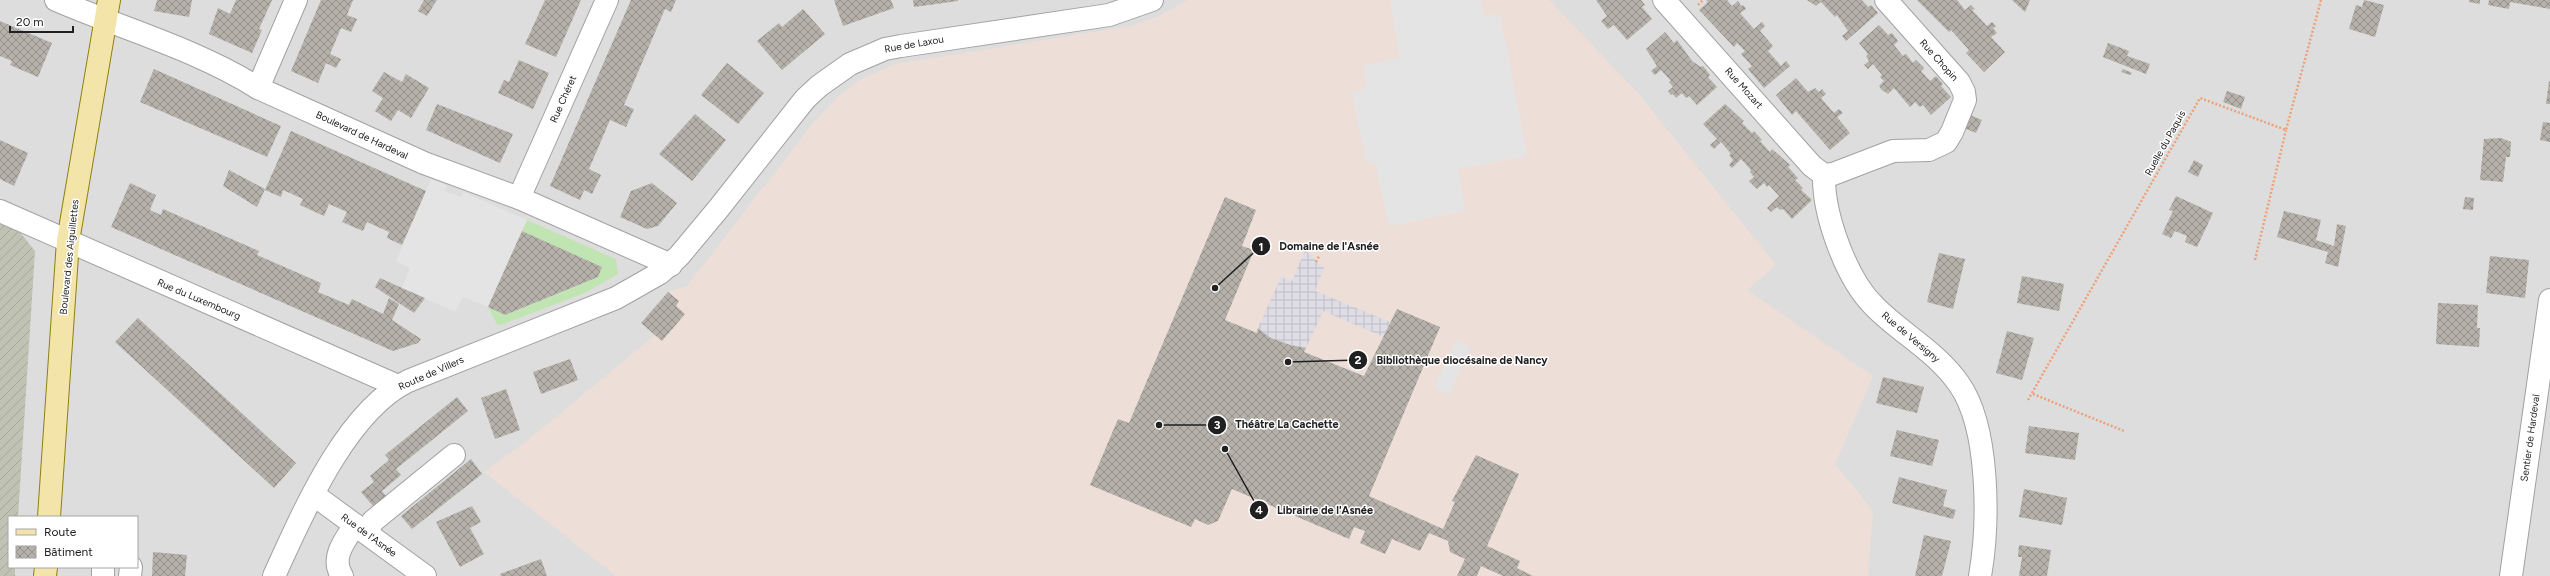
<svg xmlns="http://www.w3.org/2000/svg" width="2550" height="576" viewBox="0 0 2550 576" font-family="Figtree,sans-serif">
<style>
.residential{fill:#dedddd;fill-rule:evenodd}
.commercial{fill:#eeded8}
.construction{fill:url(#construction-furrows)}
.grass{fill:#c0e5b2}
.parking{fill:#e4e4e4}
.plaza{fill:url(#plaza-grid)}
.building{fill:url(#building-cross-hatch)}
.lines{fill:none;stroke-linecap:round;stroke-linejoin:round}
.minor-casing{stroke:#a1a1a1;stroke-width:24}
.major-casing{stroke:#8e810e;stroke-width:24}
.path{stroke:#eda17b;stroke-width:2.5;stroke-dasharray:2 2;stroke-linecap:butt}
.minor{stroke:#fff;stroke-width:22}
.major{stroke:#f3e4a9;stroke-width:22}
.labels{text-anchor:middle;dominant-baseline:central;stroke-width:3;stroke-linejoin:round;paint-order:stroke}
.street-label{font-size:10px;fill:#202020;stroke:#fff}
.leader{fill:none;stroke:#202020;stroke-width:1.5}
.callout-dot{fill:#202020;stroke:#fff;stroke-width:1.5}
.mark-label{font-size:12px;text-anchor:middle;font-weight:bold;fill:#fff}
.callout-label{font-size:11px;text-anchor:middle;font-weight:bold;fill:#202020;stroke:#fff;stroke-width:3;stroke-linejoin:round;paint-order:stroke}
</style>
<defs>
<pattern id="construction-furrows" width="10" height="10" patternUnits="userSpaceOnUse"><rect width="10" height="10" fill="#c0c3b3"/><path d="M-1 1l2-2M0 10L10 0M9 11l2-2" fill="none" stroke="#a5a79a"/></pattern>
<pattern id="plaza-grid" width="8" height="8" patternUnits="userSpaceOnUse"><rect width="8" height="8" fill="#dedce5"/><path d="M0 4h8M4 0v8" fill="none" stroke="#bebcc4"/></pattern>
<pattern id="building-cross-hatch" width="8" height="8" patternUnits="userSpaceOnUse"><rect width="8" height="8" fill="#b5b1aa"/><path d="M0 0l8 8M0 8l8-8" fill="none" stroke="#93908a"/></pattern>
</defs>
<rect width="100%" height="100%" fill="#f0efe7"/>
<path class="residential" d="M 0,0 L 2550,0 L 2550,576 L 0,576 ZM 9,517 L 137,517 L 137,567 L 9,567 Z"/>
<polygon class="commercial" points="1188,0 1549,0 1638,93 1776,265 1747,290 1873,376 1835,464 1873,511 1868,576 616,576 484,472 527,441 655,335 641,323 668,292 687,286 814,122 837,98 859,80 895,64 1131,26 1161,15"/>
<polygon class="construction" points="0,223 19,231 35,251 18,517 9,517 9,567 15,567 15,576 0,576"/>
<polygon class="grass" points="527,220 616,259 618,274 585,293 498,326 488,307 505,315 598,277 602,267 522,231"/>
<g class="parking">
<polygon points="1390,0 1481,0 1484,16 1500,14 1527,156 1458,169 1465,211 1389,226 1375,162 1366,163 1352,92 1367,88 1363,66 1400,58"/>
<polygon points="431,179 447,186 445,191 461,197 463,192 527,220 488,307 463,297 455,312 402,288 410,268 396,261"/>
<polygon points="1456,340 1471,347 1449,395 1434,387"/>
</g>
<polygon class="plaza" points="1305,250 1324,268 1315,291 1390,322 1384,337 1323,311 1306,348 1290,345 1269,337 1258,328 1281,277 1292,281"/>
<g class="building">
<polygon points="157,0 192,0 189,17 154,11"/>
<polygon points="236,0 272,0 259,29 262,30 252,53 209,34 218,8 230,14"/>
<polygon points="321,0 353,0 347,15 357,19 351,32 341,28 330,54 341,59 336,68 326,63 318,83 291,71"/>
<polygon points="424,0 437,0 427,16 418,11"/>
<polygon points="545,0 581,0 556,57 525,44"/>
<polygon points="631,0 676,0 671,12 665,9 624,105 634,109 626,127 610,120 589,169 601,175 592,194 584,190 580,200 550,186"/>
<polygon points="834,0 891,0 894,8 843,26"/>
<polygon points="913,0 958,0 958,1 914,7"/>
<polygon points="1596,0 1641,0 1645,5 1642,7 1652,19 1627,40 1614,25 1608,29 1601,21 1607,16"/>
<polygon points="1706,0 1727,0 1732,6 1738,1 1741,6 1743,5 1746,9 1740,13 1754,29 1762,22 1765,26 1760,31 1773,46 1768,51 1781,66 1786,61 1790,66 1764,88 1748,69 1752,66 1741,54 1745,51 1737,43 1734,47 1699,10 1708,2"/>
<polygon points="1807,0 1862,0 1868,7 1871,5 1878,13 1846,41 1842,36 1848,31 1837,15 1835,17 1821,2 1816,6"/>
<polygon points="1917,0 1957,0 1965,10 1971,5 1975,9 1972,10 1987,26 1992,22 1996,26 1993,28 1997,33 1991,37 2005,52 1984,72 1966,53 1969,50 1951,30 1949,32"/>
<polygon points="2012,0 2030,0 2025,12"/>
<polygon points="2364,0 2384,5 2375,37 2349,29 2356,5 2362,7"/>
<polygon points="2469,0 2480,0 2480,4 2469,2"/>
<polygon points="2489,0 2550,0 2550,9 2510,2 2509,9 2488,5"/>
<polygon points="803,9 825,34 782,70 757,41 779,23 782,27"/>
<polygon points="0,21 52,43 38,77 10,65 12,61 0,56"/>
<polygon points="1879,25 1888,35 1892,33 1898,41 1894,45 1903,56 1906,54 1913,63 1916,60 1924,68 1921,71 1930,81 1936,76 1943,84 1941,86 1951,97 1931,115 1923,105 1920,107 1915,102 1910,107 1894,88 1888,94 1882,90 1879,86 1884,81 1880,77 1882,75 1873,64 1868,69 1864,65 1869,61 1866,56 1868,54 1859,43"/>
<polygon points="1665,32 1674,43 1677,40 1692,61 1701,67 1703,66 1710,75 1708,77 1717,87 1697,105 1689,96 1686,98 1682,93 1676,98 1673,94 1671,95 1668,91 1673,87 1669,82 1671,81 1661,70 1655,75 1651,71 1657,66 1646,49"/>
<polygon points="2108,43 2129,51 2127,56 2150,64 2146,74 2103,57"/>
<polygon points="519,60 549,73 533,109 498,93 504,80 509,82"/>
<polygon points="727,63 764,93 738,124 701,95"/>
<polygon points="154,69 281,126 267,157 140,102"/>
<polygon points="2123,69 2132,73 2130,75 2121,72"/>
<polygon points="384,72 402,82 406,74 429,88 411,118 398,110 391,121 375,111 383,98 372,91"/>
<polygon points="1796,78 1808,92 1815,88 1819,92 1822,89 1826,94 1821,98 1834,113 1839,109 1843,113 1837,117 1850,133 1830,150 1796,111 1792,115 1776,95"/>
<polygon points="2549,81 2550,82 2550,104 2546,104"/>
<polygon points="2227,91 2245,97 2241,109 2223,102"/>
<polygon points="437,104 513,134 500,163 426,130"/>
<polygon points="1725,104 1744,121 1742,123 1752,133 1754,131 1762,140 1760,141 1770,152 1772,149 1790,165 1788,167 1798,178 1795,180 1803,188 1801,190 1812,200 1792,219 1783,209 1780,210 1777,207 1771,212 1767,208 1779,196 1769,185 1767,187 1764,183 1757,189 1749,181 1754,177 1750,172 1751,170 1741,159 1732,168 1729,165 1733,160 1729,155 1731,154 1721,142 1714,149 1710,145 1717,139 1703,124"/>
<polygon points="695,114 726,140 692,181 659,154"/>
<polygon points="1970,115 1982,120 1976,133 1964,128"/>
<polygon points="2543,122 2550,123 2550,142 2540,140"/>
<polygon points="291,131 426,191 402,245 387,238 389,232 367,222 363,231 342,222 347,212 329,204 324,216 300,205 303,199 283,190 281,197 265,190"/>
<polygon points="2501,138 2511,142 2510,157 2506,157 2503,182 2480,180 2484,139"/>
<polygon points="0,140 28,153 14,186 0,179"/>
<polygon points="2194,160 2203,165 2198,177 2188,172"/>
<polygon points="229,170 265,189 257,207 223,186"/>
<polygon points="130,183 156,195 150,210 161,215 163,209 259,251 257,255 321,283 318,292 349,305 352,299 383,314 389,298 399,304 392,320 421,339 418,343 393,351 111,227"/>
<polygon points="652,183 677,203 658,226 647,229 620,217 631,191"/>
<polygon points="2176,196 2213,213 2197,247 2185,242 2187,236 2175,231 2171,238 2162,234 2173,211 2169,210"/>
<polygon points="1225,197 1256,210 1242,246 1254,250 1225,320 1257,333 1258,328 1269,337 1290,345 1306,348 1304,352 1364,376 1397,309 1440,327 1369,496 1443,529 1455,502 1452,501 1476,455 1519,474 1487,546 1520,561 1517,568 1533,576 1503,576 1481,566 1477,576 1457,576 1465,559 1450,552 1448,541 1429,533 1420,551 1392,539 1385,554 1360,543 1365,531 1354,527 1349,539 1232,489 1218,521 1208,525 1195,519 1191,527 1090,485 1118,419 1129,423"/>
<polygon points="2465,197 2474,198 2473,210 2463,209"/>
<polygon points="2284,211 2321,220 2316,240 2334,246 2337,224 2346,226 2338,267 2325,263 2328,252 2277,237"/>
<polygon points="522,231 602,267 598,277 505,315 488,307"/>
<polygon points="1939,253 1965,259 1953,309 1927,302"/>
<polygon points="2490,256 2529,260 2525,298 2486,293"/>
<polygon points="2022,276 2064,284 2059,311 2017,303"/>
<polygon points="380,278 402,288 425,298 414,313 375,287"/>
<polygon points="668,292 679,301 676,306 685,314 662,341 641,323"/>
<polygon points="2438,303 2478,305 2477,328 2480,328 2479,347 2436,344"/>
<polygon points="138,318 296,463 274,488 115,342"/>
<polygon points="2007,331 2034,338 2022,380 1996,373"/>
<polygon points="570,359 578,380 541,394 533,372"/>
<polygon points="1883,377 1924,387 1917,413 1876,403"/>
<polygon points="506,389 520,430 495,439 481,398"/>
<polygon points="457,397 468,411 396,469 401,475 382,491 386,496 373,506 361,492 374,482 370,476 389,460 385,455"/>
<polygon points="2029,426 2079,433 2075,460 2025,453"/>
<polygon points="1897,430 1939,440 1932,466 1890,456"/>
<polygon points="471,459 482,474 412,529 401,516"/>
<polygon points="1899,477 1947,490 1943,506 1956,510 1953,519 1892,503"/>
<polygon points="2024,489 2067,498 2062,525 2019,517"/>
<polygon points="472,506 481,522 470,528 484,554 460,567 436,522"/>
<polygon points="1924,535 1951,541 1942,576 1915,576"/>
<polygon points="2019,545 2051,550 2047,576 2019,576 2022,557 2018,557"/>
<polygon points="153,552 187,555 185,576 152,576"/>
<polygon points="541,559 547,576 501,576 500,574"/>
</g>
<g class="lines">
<g class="minor-casing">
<g id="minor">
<path d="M 56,0 C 123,29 196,49 258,88 L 424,163 L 519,198 L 671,265"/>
<polyline points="1664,0 1812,166 1824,175"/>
<polyline points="258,88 296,0"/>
<path d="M 1824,175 C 1823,214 1846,279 1875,307 C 1902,334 1937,352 1959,384 C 1990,428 1989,525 1980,576"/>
<polyline points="1824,175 1833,174 1893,151 1929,150 1946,142 1952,132 1965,100 1964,92 1959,82 1886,0"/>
<polyline points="519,198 607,0"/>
<polyline points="0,211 398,386"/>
<polyline points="314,495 425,576"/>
<polyline points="366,533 373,521 454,455"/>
<polyline points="103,576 103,567"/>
<polyline points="130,576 131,567"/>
<path d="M 274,576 C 302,515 345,412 408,381 L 616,298 L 660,273 L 679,256 L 719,208 L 805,99 L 819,86 L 850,64 L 885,49 L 901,46 L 1109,15 L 1152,0"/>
<path d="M 342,576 C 330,558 345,540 355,525"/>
<polyline points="2511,576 2550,300"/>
</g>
</g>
<g class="major-casing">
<g id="major">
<polyline points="49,517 68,241 109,0"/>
<polyline points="45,576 46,567"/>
</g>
</g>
<g class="path">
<polyline points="1698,5 1703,0"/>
<polyline points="2255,260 2286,130"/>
<polyline points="1316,262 1319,256"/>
<polyline points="2033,394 2124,431"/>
<polyline points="2028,400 2200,98 2286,130 2321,0"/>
</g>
<use href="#minor" class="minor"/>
<use href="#major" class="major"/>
</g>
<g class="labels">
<g class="street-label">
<text transform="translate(914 44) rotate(-10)">Rue de Laxou</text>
<text transform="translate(1939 60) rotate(48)">Rue Chopin</text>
<text transform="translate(1744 88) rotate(48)">Rue Mozart</text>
<text transform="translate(563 99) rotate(-66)">Rue Chéret</text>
<text transform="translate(362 135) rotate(25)">Boulevard de Hardeval</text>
<text transform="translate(2165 143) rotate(-61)">Ruelle du Paquis</text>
<text transform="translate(69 257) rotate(-84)">Boulevard des Aiguillettes</text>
<text transform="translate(199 299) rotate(23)">Rue du Luxembourg</text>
<text transform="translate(1911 337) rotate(40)">Rue de Versigny</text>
<text transform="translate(431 373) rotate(-24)">Route de Villers</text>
<text transform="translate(2530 438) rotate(-82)">Sentier de Hardeval</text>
<text transform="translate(369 535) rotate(36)">Rue de l'Asnée</text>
</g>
</g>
<path class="leader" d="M1215 288L1261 246M1288 362L1358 360M1159 425L1217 425M1225 449L1259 510"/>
<g class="callout-dot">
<circle cx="1215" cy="288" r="4"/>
<circle cx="1288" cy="362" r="4"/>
<circle cx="1159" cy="425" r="4"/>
<circle cx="1225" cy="449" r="4"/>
<circle cx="1261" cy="246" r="10"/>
<circle cx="1358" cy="360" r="10"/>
<circle cx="1217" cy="425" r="10"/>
<circle cx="1259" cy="510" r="10"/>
</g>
<g class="mark-label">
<text x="1261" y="251">1</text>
<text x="1358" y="364">2</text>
<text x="1217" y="429">3</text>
<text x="1259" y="514">4</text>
</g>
<g class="callout-label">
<text x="1329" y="250">Domaine de l'Asnée</text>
<text x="1462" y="364">Bibliothèque diocésaine de Nancy</text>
<text x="1287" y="428">Théâtre La Cachette</text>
<text x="1325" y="514">Librairie de l'Asnée</text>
</g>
<rect x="8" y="516" width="130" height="52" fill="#ffffff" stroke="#a6a6a6"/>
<rect x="16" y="529" width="20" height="6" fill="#f3e4a9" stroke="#a6a6a6"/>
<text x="44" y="536" font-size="12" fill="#202020">Route</text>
<rect x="16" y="546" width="20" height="12" fill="url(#building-cross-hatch)" stroke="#a6a6a6"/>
<text x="44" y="556" font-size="12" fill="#202020">Bâtiment</text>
<path d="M10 26v6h63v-6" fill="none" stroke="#202020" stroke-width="2"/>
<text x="16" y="26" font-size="12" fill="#202020" stroke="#ffffff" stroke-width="3" paint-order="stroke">20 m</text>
</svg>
